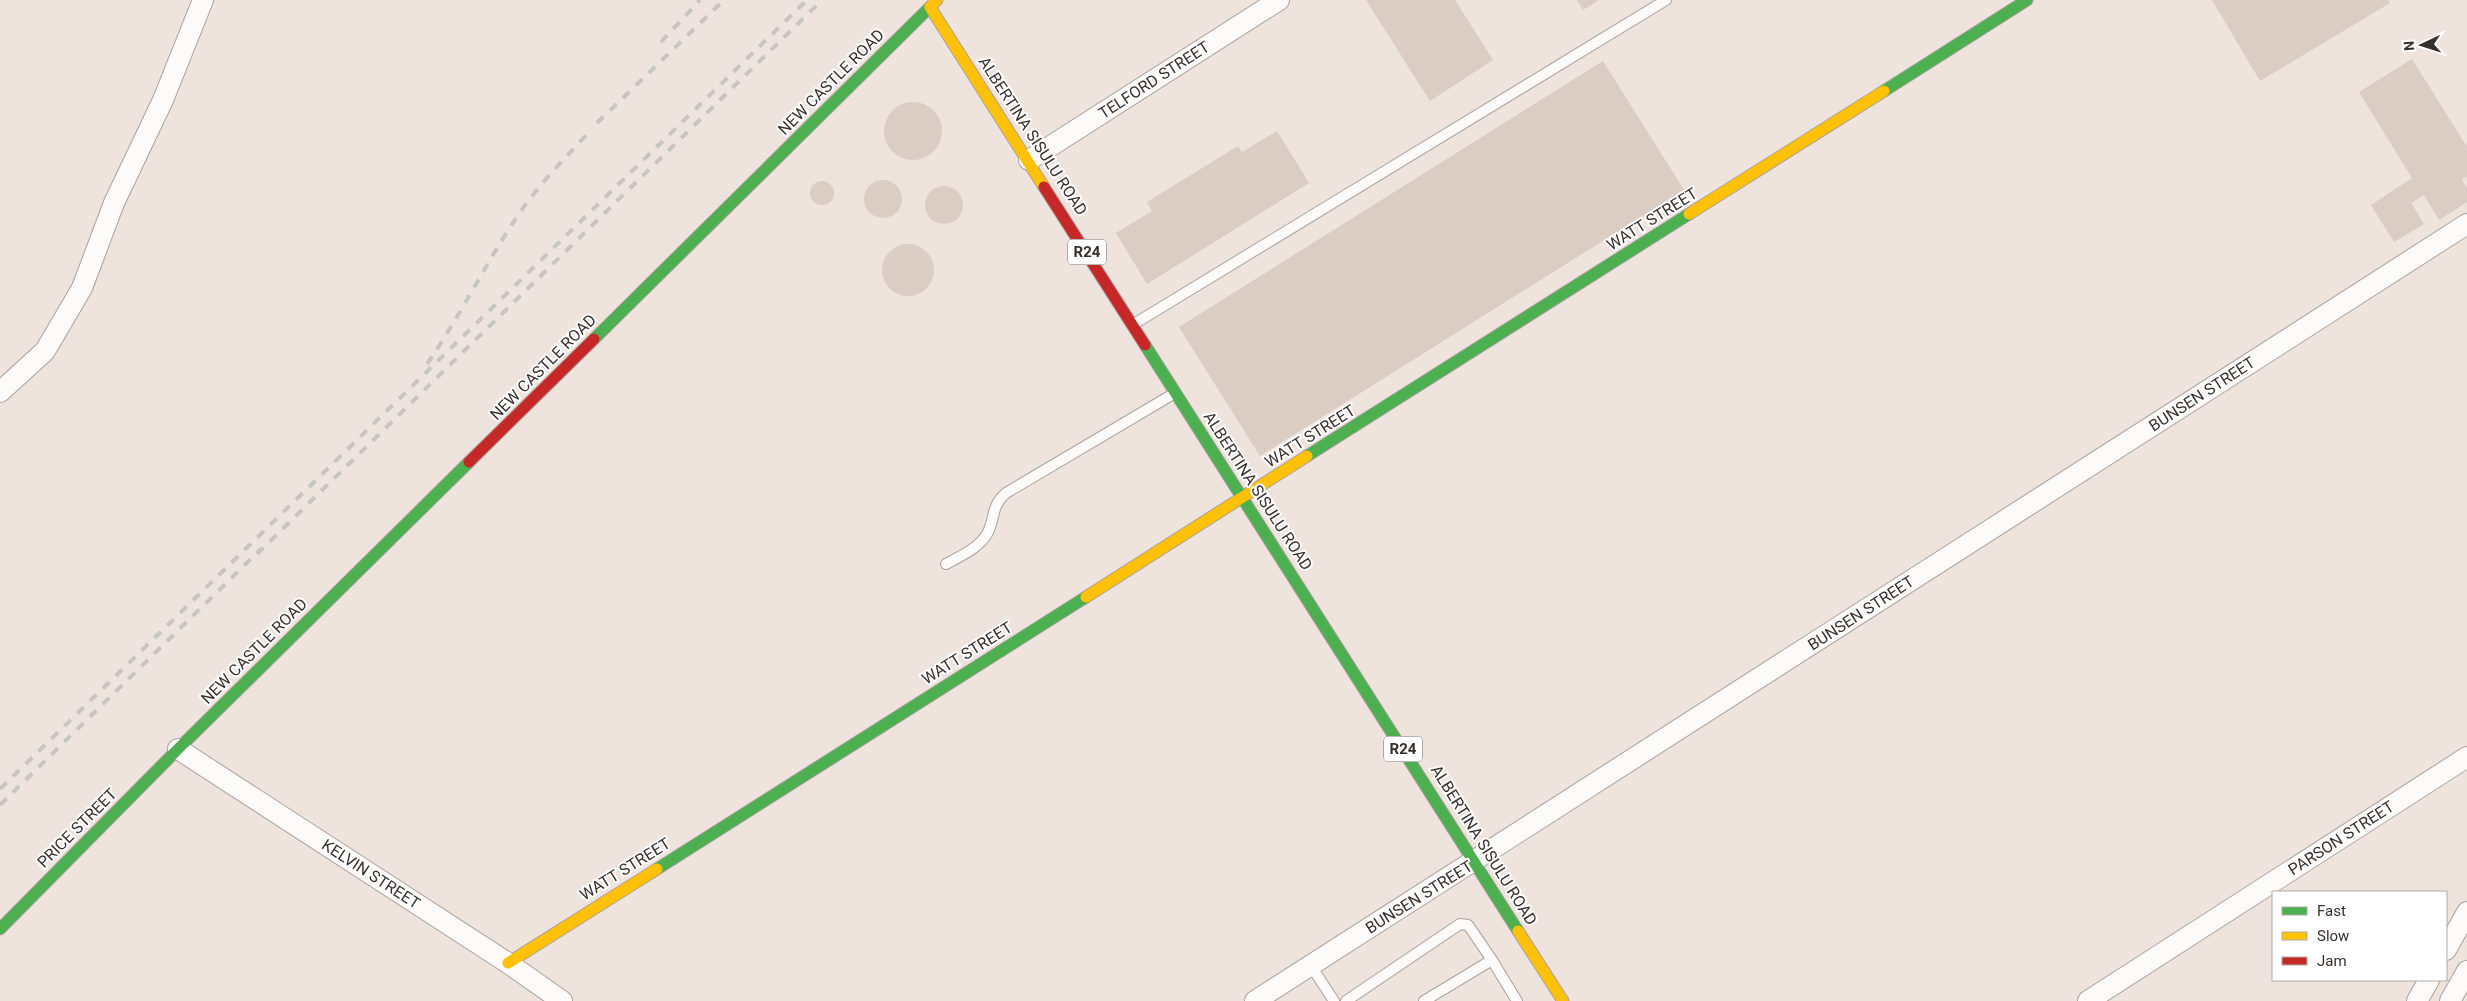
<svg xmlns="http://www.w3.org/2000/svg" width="2467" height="1001" viewBox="0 0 2467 1001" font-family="Roboto,sans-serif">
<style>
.building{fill:#dbccc4}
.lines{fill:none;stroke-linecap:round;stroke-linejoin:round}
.lane-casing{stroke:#aaa29d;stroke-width:12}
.street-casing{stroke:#aaa29d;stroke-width:22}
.fast-casing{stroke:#aaa29d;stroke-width:13}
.slow-casing{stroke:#aaa29d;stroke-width:13}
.jam-casing{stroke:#aaa29d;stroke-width:13}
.lane{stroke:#fcfbfa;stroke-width:10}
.street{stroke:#fcfbfa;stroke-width:20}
.fast{stroke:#4caf50;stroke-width:11}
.slow{stroke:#ffc107;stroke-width:11}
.jam{stroke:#c62828;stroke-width:11}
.rail{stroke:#c7c4c2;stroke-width:4;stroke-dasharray:9 9;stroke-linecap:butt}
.labels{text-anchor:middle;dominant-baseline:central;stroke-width:4;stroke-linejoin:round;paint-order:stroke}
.shield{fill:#fff;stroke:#736d6b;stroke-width:1}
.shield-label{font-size:15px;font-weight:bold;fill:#372f2b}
.street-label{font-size:16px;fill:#372f2b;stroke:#fff}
</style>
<rect width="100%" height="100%" fill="#eee3dd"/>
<g class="building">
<polygon points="1366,0 1455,0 1493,60 1430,101"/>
<polygon points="1577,0 1599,0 1583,10"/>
<polygon points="2212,0 2388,0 2390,3 2260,81"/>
<polygon points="2412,59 2467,147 2467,176 2462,180 2467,188 2467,202 2439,220 2424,195 2411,203 2424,224 2394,242 2371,205 2412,178 2359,92"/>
<polygon points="1603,61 1684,190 1260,456 1179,327"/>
<circle cx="913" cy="131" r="29"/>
<polygon points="1277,131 1309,183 1147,284 1116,233 1152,211 1147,202 1238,146 1242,152"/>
<circle cx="883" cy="199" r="19"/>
<circle cx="822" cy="193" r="12"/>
<circle cx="944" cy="205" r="19"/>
<circle cx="908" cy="270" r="26"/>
</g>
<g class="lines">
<g class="lane-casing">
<g id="lane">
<polyline points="1134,324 1666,0"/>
<path d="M 946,564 C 960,556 978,549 987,534 C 996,518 990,507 1006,493 L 1175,393"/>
<polyline points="1492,960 1517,1001"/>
<polyline points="1311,966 1334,1001"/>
<polyline points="1346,1001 1460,924 1468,925 1492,960 1424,1001"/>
</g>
</g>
<g class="street-casing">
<g id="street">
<polyline points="1029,160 1279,0"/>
<polyline points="0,392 45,351 82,288 114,203 163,100 203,0"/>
<polyline points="178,749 508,963 562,1001"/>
<polyline points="2446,950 2467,912"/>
<polyline points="1255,1001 2467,224"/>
<polyline points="2088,1001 2467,757"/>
<polyline points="2417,1001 2429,980"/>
<polyline points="2450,1001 2467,971"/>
</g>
</g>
<g class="fast-casing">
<g id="fast">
<polyline points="1884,91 2027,0"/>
<polyline points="594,339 930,7"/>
<polyline points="1145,345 1518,931"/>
<polyline points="1307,456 1689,214"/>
<polyline points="657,869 1086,597"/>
<polyline points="0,929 178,749 469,462"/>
</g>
</g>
<g class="slow-casing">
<g id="slow">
<polyline points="937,0 930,7 1044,187"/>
<polyline points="1689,214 1884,91"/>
<polyline points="1086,597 1307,456"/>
<polyline points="1518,931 1563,1001"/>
<polyline points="508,963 657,869"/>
</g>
</g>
<g class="jam-casing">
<g id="jam">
<polyline points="1044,187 1145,345"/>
<polyline points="469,462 594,339"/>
</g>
</g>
<use href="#lane" class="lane"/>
<use href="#street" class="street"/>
<use href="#fast" class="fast"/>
<use href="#slow" class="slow"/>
<use href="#jam" class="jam"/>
<g class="rail">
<polyline points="661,42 700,0"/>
<polyline points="597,123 724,0"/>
<path d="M 427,364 C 461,315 487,260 521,211 C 541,182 567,156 591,130"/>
<polyline points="257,554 822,0"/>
<polyline points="0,789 807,0"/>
<polyline points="0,805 261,549"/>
</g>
</g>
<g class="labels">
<g class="shield">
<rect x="1068" y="239.5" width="38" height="25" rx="4"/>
<rect x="1384" y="736.5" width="38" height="25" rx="4"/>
</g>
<g class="shield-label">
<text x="1087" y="252">R24</text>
<text x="1403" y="749">R24</text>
</g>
<g class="street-label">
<text transform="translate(1154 80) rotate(-33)">TELFORD STREET</text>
<text transform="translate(831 82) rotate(-45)">NEW CASTLE ROAD</text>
<text transform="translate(1033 136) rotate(57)">ALBERTINA SISULU ROAD</text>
<text transform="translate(1652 219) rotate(-32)">WATT STREET</text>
<text transform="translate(543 367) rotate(-45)">NEW CASTLE ROAD</text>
<text transform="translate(2202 394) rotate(-33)">BUNSEN STREET</text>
<text transform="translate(1310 436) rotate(-32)">WATT STREET</text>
<text transform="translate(1258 491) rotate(57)">ALBERTINA SISULU ROAD</text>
<text transform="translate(1861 613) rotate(-33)">BUNSEN STREET</text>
<text transform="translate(254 651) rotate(-45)">NEW CASTLE ROAD</text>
<text transform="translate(967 653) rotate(-32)">WATT STREET</text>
<text transform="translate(77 828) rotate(-45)">PRICE STREET</text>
<text transform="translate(2341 838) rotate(-33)">PARSON STREET</text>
<text transform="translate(1484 845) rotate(58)">ALBERTINA SISULU ROAD</text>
<text transform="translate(625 869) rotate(-32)">WATT STREET</text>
<text transform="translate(371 874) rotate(33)">KELVIN STREET</text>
<text transform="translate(1419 897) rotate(-32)">BUNSEN STREET</text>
</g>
</g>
<rect x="2272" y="891" width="175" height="90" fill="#ffffff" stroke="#afacaa"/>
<rect x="2282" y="907" width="25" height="8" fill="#4caf50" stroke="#afacaa"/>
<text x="2317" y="916" font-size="15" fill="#372f2b">Fast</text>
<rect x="2282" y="932" width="25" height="8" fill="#ffc107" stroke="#afacaa"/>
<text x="2317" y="941" font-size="15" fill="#372f2b">Slow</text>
<rect x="2282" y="957" width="25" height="8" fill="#c62828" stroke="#afacaa"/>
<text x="2317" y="966" font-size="15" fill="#372f2b">Jam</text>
<g transform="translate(2422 45) rotate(266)" stroke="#ffffff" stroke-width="4" paint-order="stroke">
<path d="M0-4L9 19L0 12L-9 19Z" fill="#372f2b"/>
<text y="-8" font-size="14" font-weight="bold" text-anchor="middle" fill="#372f2b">N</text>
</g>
</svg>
